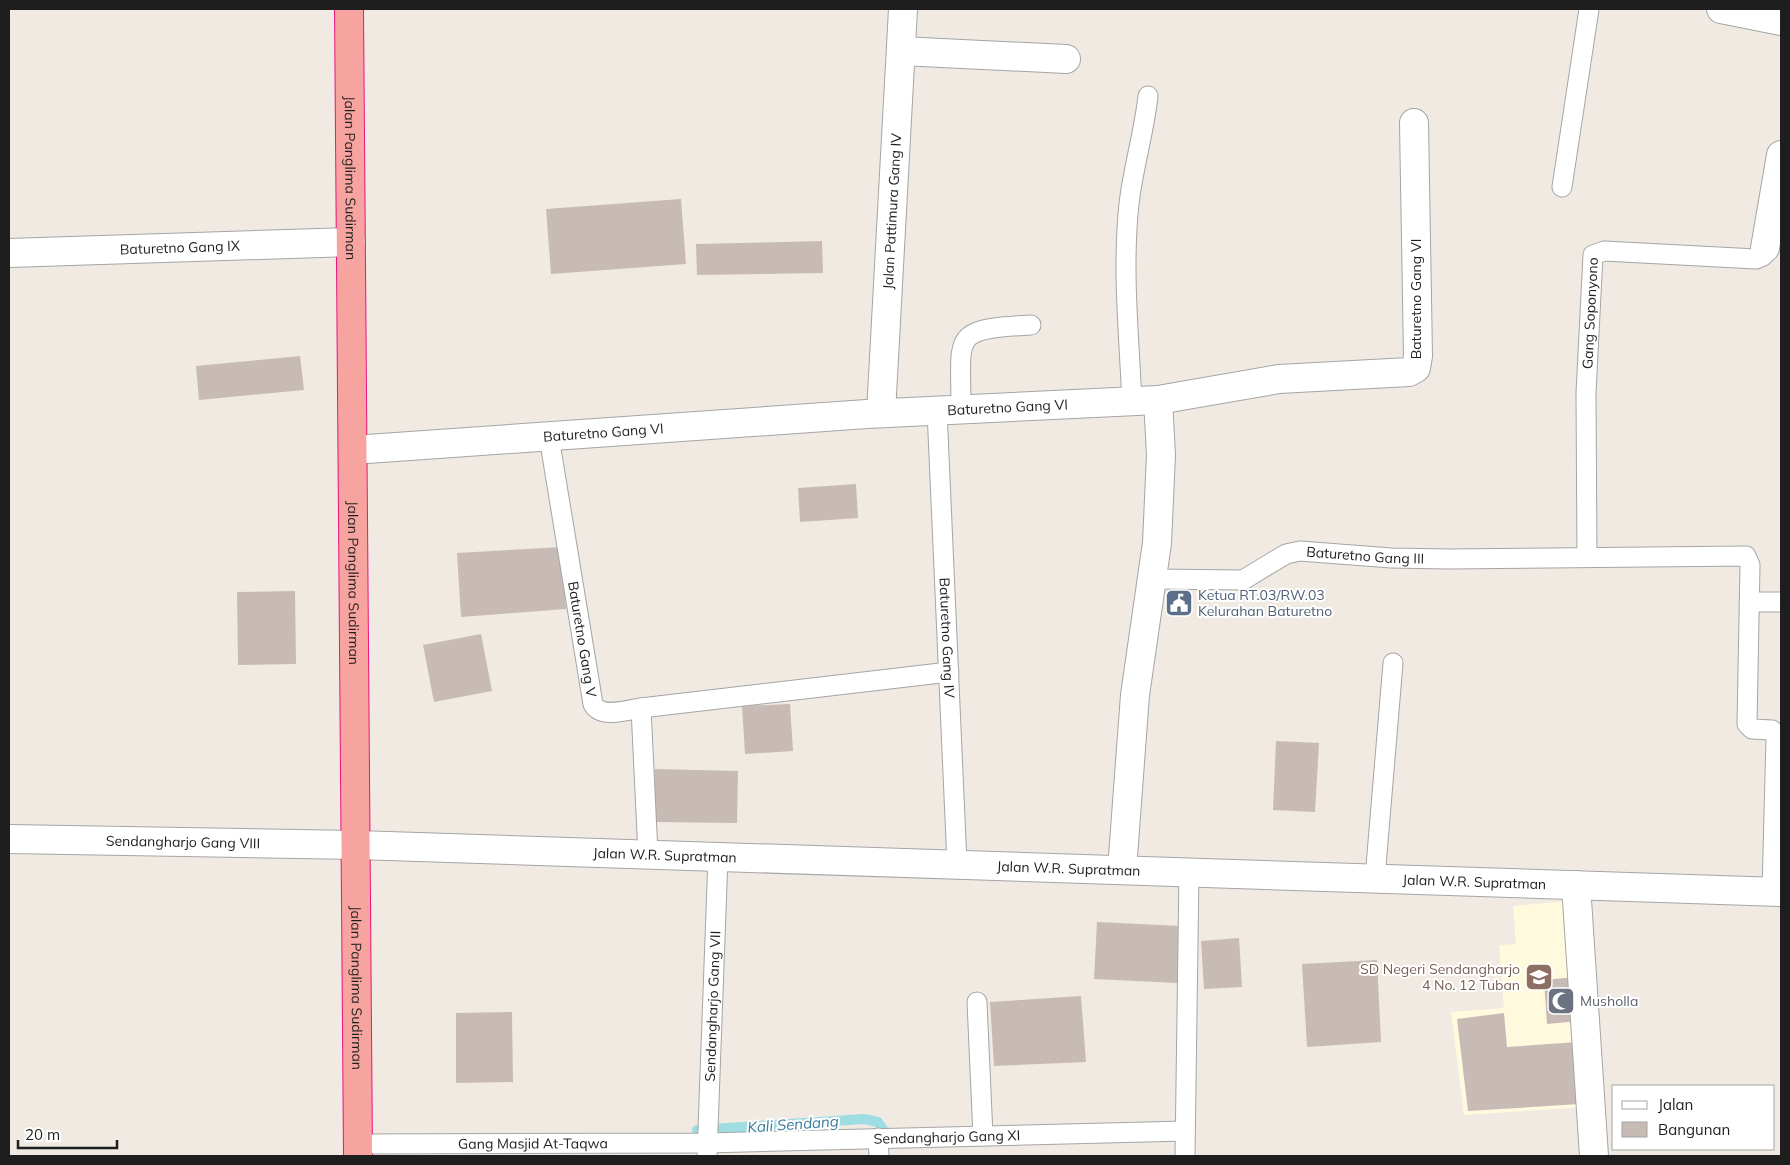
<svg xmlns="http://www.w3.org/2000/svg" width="1790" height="1165" viewBox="0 0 1790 1165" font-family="Mulish,sans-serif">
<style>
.education{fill:#fffadd}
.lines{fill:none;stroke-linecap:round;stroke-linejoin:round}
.stream{stroke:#9fdde2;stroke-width:10}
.building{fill:#c8bbb6}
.service-casing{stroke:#a5a5a5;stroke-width:21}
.minor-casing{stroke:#a5a5a5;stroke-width:30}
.tertiary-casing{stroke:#a5a5a5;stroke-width:30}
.trunk-casing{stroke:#eb147d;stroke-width:30}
.service{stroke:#fff;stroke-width:19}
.minor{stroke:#fff;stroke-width:28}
.tertiary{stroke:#fff;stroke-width:28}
.trunk{stroke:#f7a4a0;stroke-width:28}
.labels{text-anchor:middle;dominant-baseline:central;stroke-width:4;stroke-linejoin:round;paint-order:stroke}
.street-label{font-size:14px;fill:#1e1e1e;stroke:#fff}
.service-label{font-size:14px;fill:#4e5e75;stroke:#fff;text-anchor:start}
.education-label{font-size:14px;fill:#785e54;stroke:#fff;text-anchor:end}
.worship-label{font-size:14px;fill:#5b616d;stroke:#fff;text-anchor:start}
.water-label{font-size:15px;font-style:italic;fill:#3a7a9e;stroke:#fff}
</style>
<rect width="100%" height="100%" fill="#f0eae3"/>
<polygon class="education" points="1570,901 1587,1107 1464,1115 1451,1012 1504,1008 1499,945 1516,944 1513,906"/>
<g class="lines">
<polyline class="stream" points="697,1130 864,1119 878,1122 884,1131"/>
</g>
<g class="building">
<polygon points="681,199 686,264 551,274 546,209"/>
<polygon points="822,241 823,273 697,275 696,244"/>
<polygon points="300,356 304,390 199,400 196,366"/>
<polygon points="856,484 858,518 800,522 798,488"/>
<polygon points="562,547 566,609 461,617 457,553"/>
<polygon points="295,591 296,664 238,665 237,592"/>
<polygon points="481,634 492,691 434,702 423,645"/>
<polygon points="790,704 793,751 745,754 742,706"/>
<polygon points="1276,741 1319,743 1315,812 1273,810"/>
<polygon points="655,769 738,771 737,823 654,822"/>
<polygon points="1097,922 1180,926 1177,983 1094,979"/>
<polygon points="1239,938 1242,987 1204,989 1201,941"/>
<polygon points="1377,960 1381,1042 1307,1047 1302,964"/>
<polygon points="1576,977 1579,1021 1547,1024 1544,980"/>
<polygon points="1081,996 1086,1062 994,1066 990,1002"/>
<polygon points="512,1012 513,1082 456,1083 456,1013"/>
<polygon points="1504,1013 1507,1047 1577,1042 1580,1104 1468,1111 1457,1019"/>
</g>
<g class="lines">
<g class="service-casing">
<g id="service">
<polyline points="1562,187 1589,9"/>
<path d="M 1132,402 C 1129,336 1122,269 1129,204 C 1133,168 1144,133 1148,96"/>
<path d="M 961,409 C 961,334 950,329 1031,325"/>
<path id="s1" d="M 937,410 L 957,864"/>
<path id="s2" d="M 549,437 L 593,704 C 601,719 627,710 641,708 L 648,854"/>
<path id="s3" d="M 1587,557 L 1586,393 L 1593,255 L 1604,251 L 1756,259 L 1763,256 L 1765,248"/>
<path id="s4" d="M 1153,579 L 1243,580 L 1286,554 L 1300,551 L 1391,558 L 1449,559 L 1746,556 L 1750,565 L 1747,724 L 1752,729 L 1772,730 L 1776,737 L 1772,891"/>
<polyline points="1749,602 1781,602"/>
<polyline points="641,708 949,672"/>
<polyline points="1375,878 1393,663"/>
<polyline points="977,1002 983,1136"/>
<polyline points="878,1138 879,1156"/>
<path id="s5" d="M 358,1144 L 707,1143 L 1185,1131"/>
<path id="s6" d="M 707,1156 L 718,857"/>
<polyline points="1185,1156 1189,872"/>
</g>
</g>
<g class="minor-casing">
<g id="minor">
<polyline points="1721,9 1781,21"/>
<polyline points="901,51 1066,59"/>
<polyline points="1765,248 1781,155"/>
<path id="s7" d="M 9,253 L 351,242"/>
<path id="s8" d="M 881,413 L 903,9"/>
<path id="s9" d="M 353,450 L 867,414 L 1158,400 L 1279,379 L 1409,372 L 1416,368 L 1418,356 L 1414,123"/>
<path id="s10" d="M 9,839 L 357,845"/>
<polyline points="1122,870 1135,695 1157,543 1161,455 1158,400"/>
<polyline points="1576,885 1594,1156"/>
</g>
</g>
<g class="tertiary-casing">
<g id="tertiary">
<path id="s11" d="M 357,845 L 1781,892"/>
</g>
</g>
<g class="trunk-casing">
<g id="trunk">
<path id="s12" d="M 349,9 L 358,1156"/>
</g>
</g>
<use href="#service" class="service"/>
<use href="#minor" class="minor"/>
<use href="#tertiary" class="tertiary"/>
<use href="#trunk" class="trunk"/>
</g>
<defs>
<g id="civic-square" transform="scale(1.4375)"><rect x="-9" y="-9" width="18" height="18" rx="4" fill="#5c6f8a" stroke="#fff"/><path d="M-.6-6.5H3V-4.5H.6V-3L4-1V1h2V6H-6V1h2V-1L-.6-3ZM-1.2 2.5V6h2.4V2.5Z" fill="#fff"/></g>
<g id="school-square" transform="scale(1.4375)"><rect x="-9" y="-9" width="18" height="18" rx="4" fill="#8d6e63" stroke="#fff"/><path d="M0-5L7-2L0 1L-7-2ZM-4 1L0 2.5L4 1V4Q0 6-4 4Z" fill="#fff"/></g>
<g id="mosque-square" transform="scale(1.4375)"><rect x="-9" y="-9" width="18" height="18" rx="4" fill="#6b7280" stroke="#fff"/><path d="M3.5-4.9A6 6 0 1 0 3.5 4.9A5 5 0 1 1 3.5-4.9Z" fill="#fff"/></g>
</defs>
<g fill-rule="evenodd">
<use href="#civic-square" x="1179" y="603"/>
<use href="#school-square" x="1539" y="977"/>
<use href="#mosque-square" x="1561" y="1001"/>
</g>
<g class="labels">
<g class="street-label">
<text stroke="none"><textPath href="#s12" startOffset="169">Jalan Panglima Sudirman</textPath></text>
<text stroke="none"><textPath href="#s8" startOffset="202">Jalan Pattimura Gang IV</textPath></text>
<text stroke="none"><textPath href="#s7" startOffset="171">Baturetno Gang IX</textPath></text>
<text transform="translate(1416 299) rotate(-90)">Baturetno Gang VI</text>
<text stroke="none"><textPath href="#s3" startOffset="244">Gang Soponyono</textPath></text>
<text stroke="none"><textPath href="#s9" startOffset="656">Baturetno Gang VI</textPath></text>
<text stroke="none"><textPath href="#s9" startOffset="251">Baturetno Gang VI</textPath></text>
<text stroke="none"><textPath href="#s4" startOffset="220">Baturetno Gang III</textPath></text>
<text stroke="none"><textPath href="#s12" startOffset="574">Jalan Panglima Sudirman</textPath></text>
<text stroke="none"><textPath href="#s1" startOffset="228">Baturetno Gang IV</textPath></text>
<text stroke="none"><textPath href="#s2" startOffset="205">Baturetno Gang V</textPath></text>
<text stroke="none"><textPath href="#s10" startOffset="174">Sendangharjo Gang VIII</textPath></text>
<text stroke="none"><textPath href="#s11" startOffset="308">Jalan W.R. Supratman</textPath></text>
<text stroke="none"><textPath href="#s11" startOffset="712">Jalan W.R. Supratman</textPath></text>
<text stroke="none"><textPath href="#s11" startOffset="1118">Jalan W.R. Supratman</textPath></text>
<text stroke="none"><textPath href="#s12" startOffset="979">Jalan Panglima Sudirman</textPath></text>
<text stroke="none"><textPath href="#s6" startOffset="150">Sendangharjo Gang VII</textPath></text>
<text stroke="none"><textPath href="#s5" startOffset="589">Sendangharjo Gang XI</textPath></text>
<text stroke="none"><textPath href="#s5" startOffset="175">Gang Masjid At-Taqwa</textPath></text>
</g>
<g class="service-label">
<text x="1198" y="595">Ketua RT.03/RW.03<tspan x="1198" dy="16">Kelurahan Baturetno</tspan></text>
</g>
<g class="education-label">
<text x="1520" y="969">SD Negeri Sendangharjo<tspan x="1520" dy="16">4 No. 12 Tuban</tspan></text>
</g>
<g class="worship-label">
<text x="1580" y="1001">Musholla</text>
</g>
<g class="water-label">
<text transform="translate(793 1124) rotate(-4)">Kali Sendang</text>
</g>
</g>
<rect width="1790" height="1165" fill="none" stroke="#1e1e1e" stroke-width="20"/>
<rect x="1612" y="1085" width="162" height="65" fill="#ffffff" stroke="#a5a5a5"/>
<rect x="1622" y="1101" width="25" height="8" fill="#ffffff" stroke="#a5a5a5"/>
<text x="1658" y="1110" font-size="15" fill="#1e1e1e">Jalan</text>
<rect x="1622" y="1122" width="25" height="15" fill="#c8bbb6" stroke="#a5a5a5"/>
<text x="1658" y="1135" font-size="15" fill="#1e1e1e">Bangunan</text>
<path d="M18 1140v8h99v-8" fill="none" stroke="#1e1e1e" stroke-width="2.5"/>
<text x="25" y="1140" font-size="15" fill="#1e1e1e" stroke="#ffffff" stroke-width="4" paint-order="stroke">20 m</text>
</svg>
